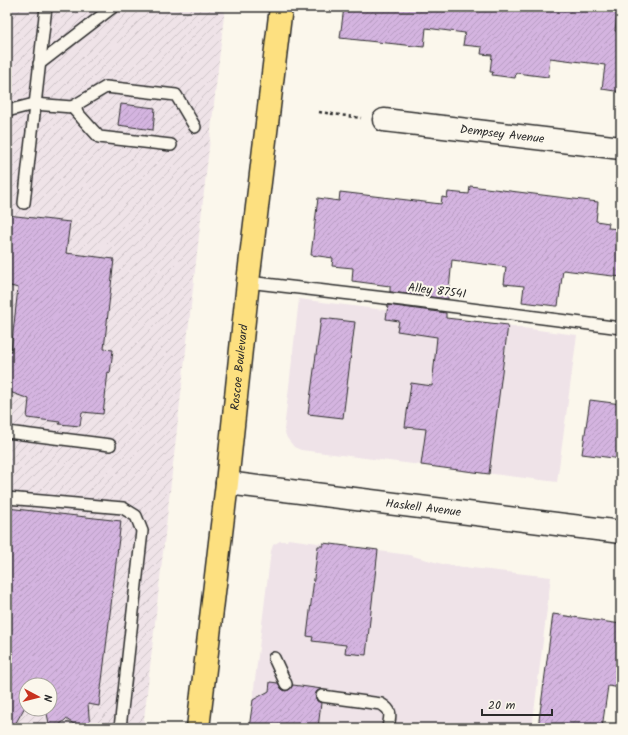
<svg xmlns="http://www.w3.org/2000/svg" width="628" height="735" viewBox="0 0 628 735" font-family="Kalam,sans-serif">
<style>
.built{fill:#efe3e8}
.industrial{fill:url(#industrial-furrows);fill-rule:evenodd}
.building{fill:url(#building-hatch);stroke:#2b2b2b}
.lines{fill:none;stroke-linecap:round;stroke-linejoin:round}
.service-casing{stroke:#2b2b2b;stroke-width:14}
.minor-casing{stroke:#2b2b2b;stroke-width:25}
.secondary-casing{stroke:#2b2b2b;stroke-width:25}
.primary-casing{stroke:#2b2b2b;stroke-width:25}
.path{stroke:#2b2b2b;stroke-width:2.5;stroke-dasharray:3 3;stroke-linecap:butt}
.service{stroke:#fbf7ec;stroke-width:11}
.minor{stroke:#fbf7ec;stroke-width:22}
.secondary{stroke:#fbf7ec;stroke-width:22}
.primary{stroke:#fde080;stroke-width:22}
.labels{text-anchor:middle;dominant-baseline:central;stroke-width:4;stroke-linejoin:round;paint-order:stroke}
.street-label{font-size:12px;fill:#2b2b2b;stroke:#fbf7ec}
</style>
<defs>
<pattern id="industrial-furrows" width="10" height="10" patternUnits="userSpaceOnUse"><rect width="10" height="10" fill="#efe3e8"/><path d="M-1 1l2-2M0 10L10 0M9 11l2-2" fill="none" stroke="#cdc3c7"/></pattern>
<pattern id="building-hatch" width="6" height="6" patternUnits="userSpaceOnUse"><rect width="6" height="6" fill="#d4b4e0"/><path d="M-1 1l2-2M0 6l6-6M5 7l2-2" fill="none" stroke="#b69bc0"/></pattern>
</defs>
<rect width="100%" height="100%" fill="#fbf7ec"/>
<filter id="ink" filterUnits="userSpaceOnUse"><feTurbulence type="fractalNoise" baseFrequency=".025" numOctaves="2"/><feDisplacementMap in="SourceGraphic" scale="8" xChannelSelector="R" yChannelSelector="G"/><feConvolveMatrix kernelMatrix="1 2 1 2 8 2 1 2 1" color-interpolation-filters="sRGB"/></filter>
<g filter="url(#ink)">
<g class="built">
<polygon points="299,299 577,335 557,482 301,450 294,447 287,438 284,430"/>
<polygon points="288,539 409,555 446,565 551,577 532,728 249,728 271,551 273,545 280,541 287,541"/>
</g>
<path class="industrial" d="M 7,7 L 225,7 L 143,728 L 7,728 ZM 26,685 L 50,685 L 50,709 L 26,709 Z"/>
<g class="building">
<polygon points="344,7 618,7 615,31 621,31 621,92 602,89 605,65 550,58 548,77 516,73 515,78 492,75 493,72 490,72 492,55 481,54 482,47 463,45 465,33 426,28 424,47 340,38"/>
<polygon points="121,104 155,108 153,130 118,125"/>
<polygon points="470,186 598,202 596,221 609,223 608,228 621,229 621,277 563,270 558,306 556,306 522,302 524,286 504,284 506,267 452,260 448,299 390,292 390,286 352,281 353,268 332,266 333,258 311,255 318,198 339,201 340,192 441,204 442,197 447,198 448,192 469,194"/>
<polygon points="7,215 70,222 66,253 114,259 104,349 113,350 110,373 108,372 103,414 82,412 80,426 59,424 60,422 27,418 29,399 7,391 7,350 11,351 18,288 7,285"/>
<polygon points="388,305 446,313 446,318 508,325 489,474 421,465 426,429 405,427 411,383 432,386 437,337 397,331 399,321 386,319"/>
<polygon points="321,318 355,322 343,418 308,414"/>
<polygon points="590,400 621,404 621,459 582,454"/>
<polygon points="7,508 121,521 99,706 88,704 90,728 80,728 66,719 56,728 50,728 46,709 50,709 50,685 41,685 40,680 37,685 26,685 26,705 13,728 7,728"/>
<polygon points="323,543 378,550 366,655 345,653 346,645 312,641 313,637 307,636 318,546 323,546"/>
<polygon points="553,614 621,624 621,688 608,686 602,728 538,728"/>
<polygon points="270,682 278,683 282,689 285,691 289,690 293,685 322,689 317,691 315,695 317,701 321,703 318,728 249,728 253,700 269,691"/>
</g>
<g class="lines">
<g class="service-casing">
<g id="service">
<polyline points="39,64 113,7"/>
<polyline points="72,107 106,87 176,95 195,127"/>
<polyline points="7,111 34,104 72,107 99,137 171,145"/>
<polyline points="24,203 46,7"/>
<polyline points="248,282 402,300 621,328"/>
<polyline points="7,432 110,445"/>
<polyline points="7,498 123,508 136,516 142,531 120,728"/>
<polyline points="274,658 286,684"/>
<path d="M 322,696 L 381,704 C 393,711 390,715 388,728"/>
</g>
</g>
<g class="minor-casing">
<g id="minor">
<path id="s1" d="M 384,120 L 621,148"/>
</g>
</g>
<g class="secondary-casing">
<g id="secondary">
<path id="s2" d="M 227,483 L 621,532"/>
</g>
</g>
<g class="primary-casing">
<g id="primary">
<path id="s3" d="M 198,728 L 227,483 L 248,282 L 281,7"/>
</g>
</g>
<polyline class="path" points="319,112 361,118"/>
<use href="#service" class="service"/>
<use href="#minor" class="minor"/>
<use href="#secondary" class="secondary"/>
<use href="#primary" class="primary"/>
</g>
</g>
<g class="labels">
<g class="street-label">
<text stroke="none"><textPath href="#s1" startOffset="119">Dempsey Avenue</textPath></text>
<text transform="translate(437 291) rotate(7)">Alley 87541</text>
<text stroke="none"><textPath href="#s3" startOffset="363">Roscoe Boulevard</textPath></text>
<text stroke="none"><textPath href="#s2" startOffset="198">Haskell Avenue</textPath></text>
</g>
</g>
<rect width="628" height="735" fill="none" stroke="#fbf7ec" stroke-width="24"/>
<rect x="12" y="12" width="604" height="711" fill="none" stroke="#2b2b2b" stroke-width="1.5" filter="url(#ink)"/>
<g transform="translate(38 697) rotate(97)"><circle r="19" fill="#fbf7ec" stroke="#a8a59f"/>
<path d="M0-3L7 15L0 10L-7 15Z" fill="#c8321e"/>
<text y="-6" font-size="11" font-weight="bold" text-anchor="middle" fill="#2b2b2b">N</text>
</g>
<path d="M482 709v6h70v-6" fill="none" stroke="#2b2b2b" stroke-width="2"/>
<text x="488" y="709" font-size="12" fill="#2b2b2b" stroke="#fbf7ec" stroke-width="3" paint-order="stroke">20 m</text>
</svg>
